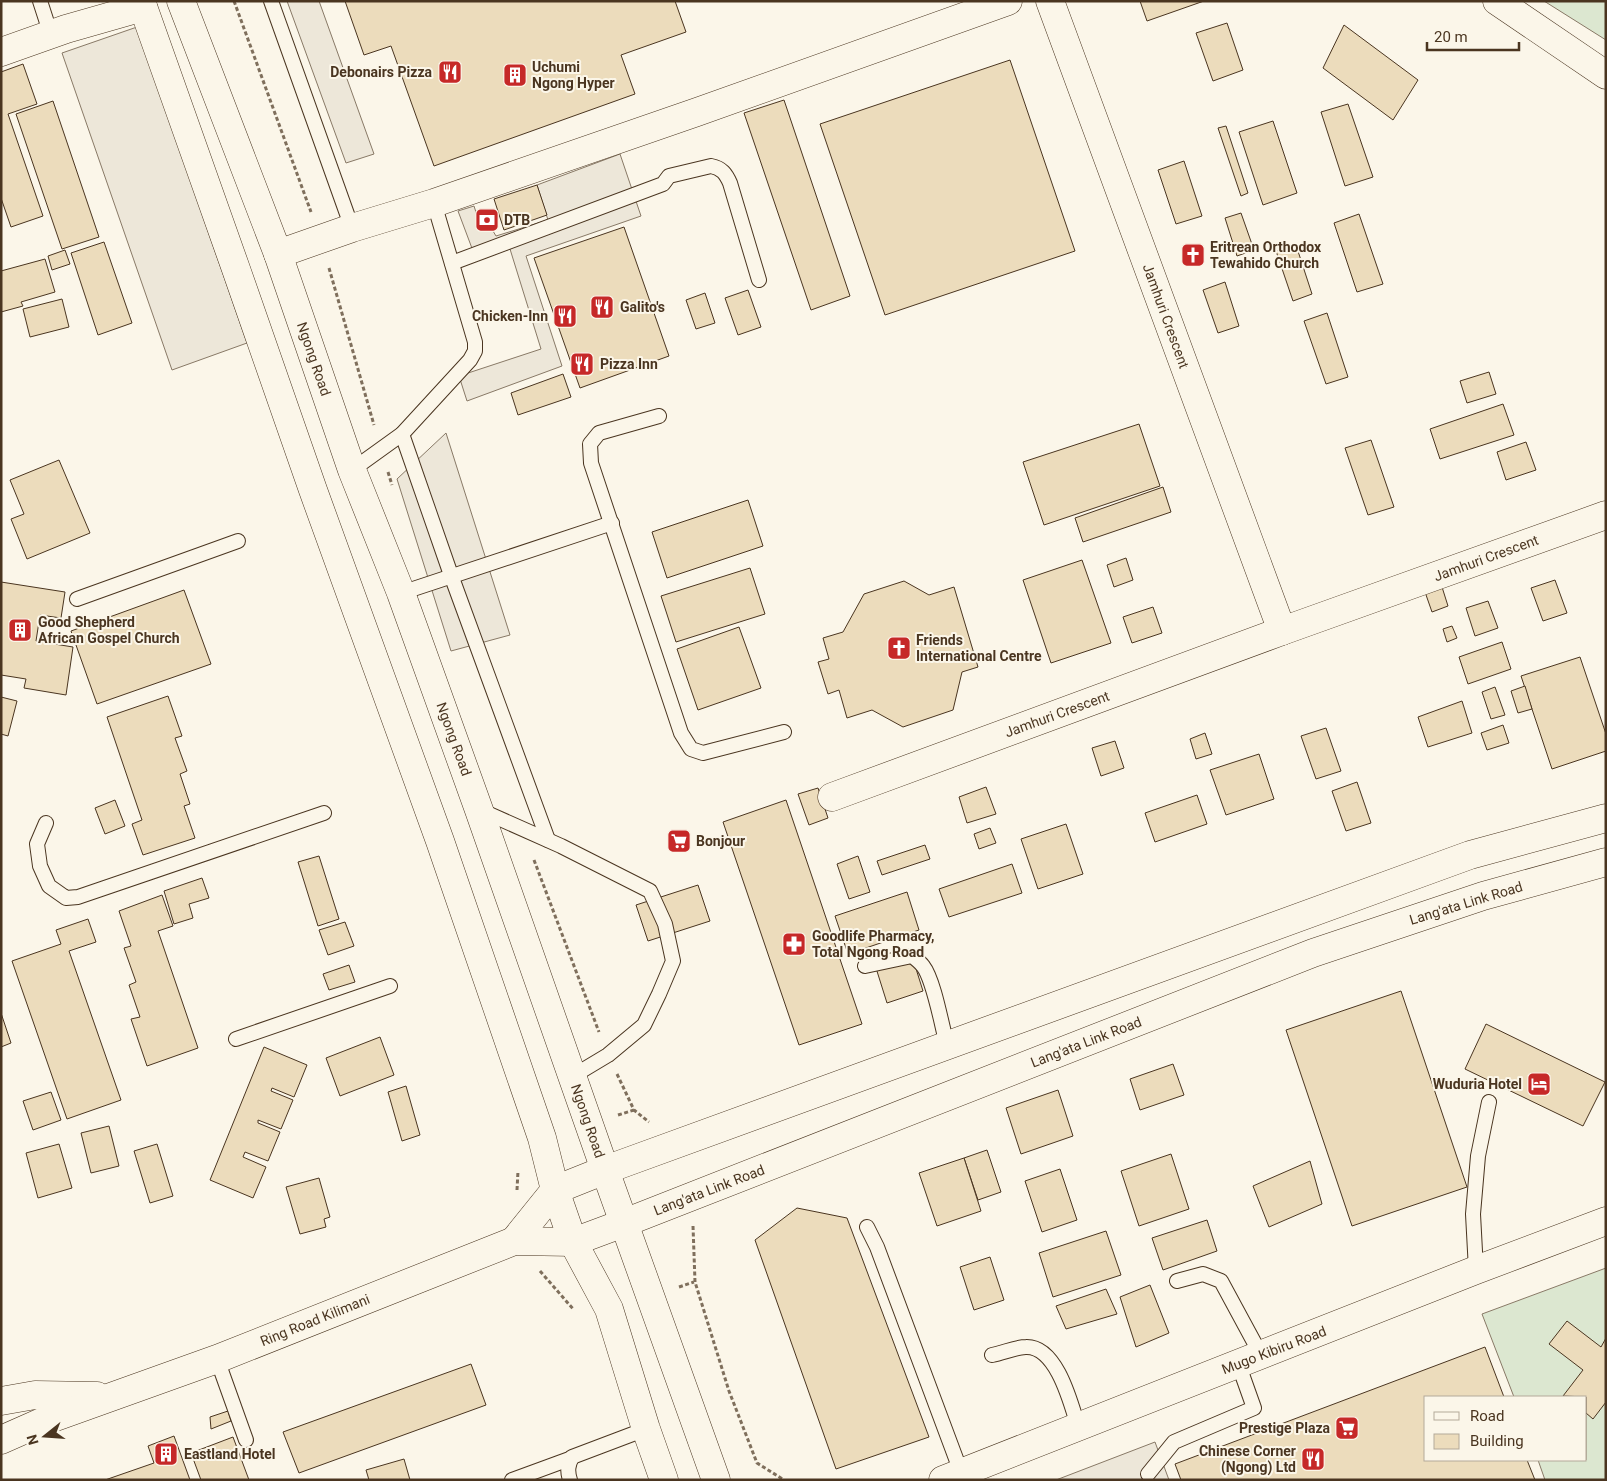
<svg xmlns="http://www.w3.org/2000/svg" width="1607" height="1481" viewBox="0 0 1607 1481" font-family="Roboto,sans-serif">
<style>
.garden{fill:#dce7d0;stroke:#887966}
.parking{fill:#ede7d9;stroke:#887966}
.building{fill:#ecdcbc;stroke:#4a3520}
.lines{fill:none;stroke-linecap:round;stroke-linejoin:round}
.service-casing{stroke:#4a3520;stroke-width:16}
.minor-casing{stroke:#4a3520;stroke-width:29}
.tertiary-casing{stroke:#4a3520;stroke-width:29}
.secondary-casing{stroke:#4a3520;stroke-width:29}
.path{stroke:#7f6f5c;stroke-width:3;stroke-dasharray:4 2.5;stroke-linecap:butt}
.service{stroke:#fbf6e9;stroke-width:14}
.minor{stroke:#fbf6e9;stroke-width:28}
.tertiary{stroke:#fbf6e9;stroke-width:28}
.secondary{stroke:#fbf6e9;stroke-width:28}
.labels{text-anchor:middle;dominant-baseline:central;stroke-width:4;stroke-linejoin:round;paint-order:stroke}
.poi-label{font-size:14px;font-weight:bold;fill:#4a3520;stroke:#fbf6e9;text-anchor:start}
.street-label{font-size:14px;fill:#4a3520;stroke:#fbf6e9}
</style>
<rect width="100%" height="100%" fill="#fbf6e9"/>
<g class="garden">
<polygon points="1544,1 1606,1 1606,40"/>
<polygon points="1606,1268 1606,1480 1545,1480 1538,1460 1586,1460 1586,1397 1514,1397 1482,1314"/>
</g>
<g class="parking">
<polygon points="287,1 319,1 374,154 346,163"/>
<polygon points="137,27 247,343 172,370 62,53"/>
<polygon points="620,154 641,216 526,256 562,366 467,401 459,376 541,349 510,249 476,259 458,211 474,206 481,228 490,226 496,236 548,220 537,185"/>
<polygon points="446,433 510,635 451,651 397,479"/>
<polygon points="1155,1442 1169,1480 1056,1480"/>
</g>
<g class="building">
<polygon points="345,1 675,1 686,32 621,55 635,94 434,166 391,46 364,55"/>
<polygon points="1140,1 1204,1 1147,21"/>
<polygon points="1227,23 1243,70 1213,81 1196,33"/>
<polygon points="1344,25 1418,80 1393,120 1323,68"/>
<polygon points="1010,60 1075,251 885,315 820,124"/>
<polygon points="23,64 37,104 8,114 43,216 11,227 1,198 1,72"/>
<polygon points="784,100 850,296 811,310 744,113"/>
<polygon points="53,101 99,237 62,249 16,114"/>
<polygon points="1348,104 1373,177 1345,186 1321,112"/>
<polygon points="1273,121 1297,193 1263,205 1239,132"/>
<polygon points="1226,126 1248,193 1241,196 1218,128"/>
<polygon points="1184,161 1202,216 1176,224 1158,170"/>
<polygon points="537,185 547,215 504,230 494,199"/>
<polygon points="1241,213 1254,250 1237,256 1225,218"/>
<polygon points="1359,214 1383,284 1357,292 1334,223"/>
<polygon points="624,227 669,356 580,388 534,258"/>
<polygon points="104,242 132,323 98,335 71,253"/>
<polygon points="1296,245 1312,294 1293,301 1276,251"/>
<polygon points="65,250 70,264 52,270 48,256"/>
<polygon points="45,259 55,292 21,302 23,306 1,312 1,271"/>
<polygon points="1225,282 1239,326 1218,333 1203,290"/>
<polygon points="748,290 761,327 738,335 725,298"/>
<polygon points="705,293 715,323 696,329 686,300"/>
<polygon points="62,299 69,327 30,337 23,309"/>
<polygon points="1327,313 1348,377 1326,384 1304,321"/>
<polygon points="1489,372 1496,394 1467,403 1460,381"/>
<polygon points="563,374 571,397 518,415 511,393"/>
<polygon points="1503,404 1514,435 1440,459 1430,429"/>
<polygon points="1139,424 1160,486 1044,525 1023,462"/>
<polygon points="1371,440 1394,507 1368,515 1345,448"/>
<polygon points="1526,442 1536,470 1506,480 1497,452"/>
<polygon points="59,460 90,533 27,559 11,519 24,514 10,480"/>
<polygon points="1163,487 1171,512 1083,542 1075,518"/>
<polygon points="748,500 763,546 667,578 652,532"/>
<polygon points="1126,558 1133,580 1114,587 1107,565"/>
<polygon points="1082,560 1111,643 1051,663 1023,580"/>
<polygon points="750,568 765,614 676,642 661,596"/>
<polygon points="1555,580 1567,613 1543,621 1531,588"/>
<polygon points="904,581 929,595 954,587 978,667 962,672 953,710 903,727 872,710 847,718 839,690 828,694 818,662 829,659 823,638 843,632 864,594"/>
<polygon points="1,582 65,592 61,618 40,615 36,641 73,647 66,695 24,688 26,679 1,675"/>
<polygon points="1442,587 1448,606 1432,612 1425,592"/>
<polygon points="184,590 211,664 97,704 71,631"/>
<polygon points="1488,601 1498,628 1475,636 1466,608"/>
<polygon points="1153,607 1162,633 1132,643 1123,617"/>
<polygon points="1452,626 1457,638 1447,642 1443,629"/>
<polygon points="739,627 761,688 698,710 677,649"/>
<polygon points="1502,642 1511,669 1468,684 1459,657"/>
<polygon points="1580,657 1606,734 1606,751 1552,769 1521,676"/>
<polygon points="1525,686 1532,709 1518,713 1511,691"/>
<polygon points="1495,687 1505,715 1491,719 1482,692"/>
<polygon points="168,696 182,736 175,738 187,771 180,774 190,804 184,806 195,838 143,855 132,824 142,820 107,717"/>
<polygon points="1,697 17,701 8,736 1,734"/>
<polygon points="1462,701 1472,733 1428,747 1418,717"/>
<polygon points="1503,725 1509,743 1487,750 1481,733"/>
<polygon points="1326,728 1341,771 1316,779 1301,736"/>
<polygon points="1205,733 1212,754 1196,759 1190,739"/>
<polygon points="1115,741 1124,768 1101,776 1092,748"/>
<polygon points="1259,754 1274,799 1226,815 1210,770"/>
<polygon points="1357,782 1371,823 1346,831 1332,791"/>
<polygon points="986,787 996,814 967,823 959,797"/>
<polygon points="818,788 828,818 809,825 798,794"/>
<polygon points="1197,795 1207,824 1155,842 1145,813"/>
<polygon points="115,800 125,826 105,834 95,808"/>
<polygon points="786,800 862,1024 799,1045 723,822"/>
<polygon points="1066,824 1083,874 1038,889 1021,839"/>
<polygon points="990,828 996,843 979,849 974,834"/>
<polygon points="925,845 930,859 882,875 877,861"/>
<polygon points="319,856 339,919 318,926 298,862"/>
<polygon points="858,856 870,892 849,899 837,864"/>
<polygon points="1012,864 1022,893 949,917 939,889"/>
<polygon points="202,878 209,898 189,904 193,918 174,924 164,891"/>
<polygon points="698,885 710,921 648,941 636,905"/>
<polygon points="907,892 919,930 848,954 835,916"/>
<polygon points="162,895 173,926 158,931 198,1048 147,1066 131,1019 140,1017 129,985 136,982 124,948 131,946 119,911"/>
<polygon points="88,919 96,942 69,951 121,1100 67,1119 12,961 61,944 56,930"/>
<polygon points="345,922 354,946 328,955 319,930"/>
<polygon points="912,956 923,991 887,1003 876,968"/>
<polygon points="349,965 355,982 329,990 323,974"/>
<polygon points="1401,991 1467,1187 1352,1226 1286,1030"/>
<polygon points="1,1013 11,1043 1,1047"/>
<polygon points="1486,1024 1605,1082 1583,1126 1465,1069"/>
<polygon points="380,1037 394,1075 340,1096 326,1058"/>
<polygon points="264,1047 307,1065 294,1097 272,1088 271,1091 293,1100 281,1129 258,1120 258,1123 280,1132 268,1161 245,1152 243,1157 266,1167 253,1198 210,1180"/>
<polygon points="1173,1064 1184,1095 1140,1110 1130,1079"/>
<polygon points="406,1086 420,1135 402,1141 388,1092"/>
<polygon points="1058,1090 1073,1136 1021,1154 1006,1108"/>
<polygon points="51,1092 61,1120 33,1130 23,1101"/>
<polygon points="109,1126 119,1166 91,1173 81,1133"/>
<polygon points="59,1144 72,1188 38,1198 26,1153"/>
<polygon points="157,1144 173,1196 150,1203 134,1151"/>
<polygon points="987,1150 1001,1192 978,1200 964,1158"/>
<polygon points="1171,1154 1189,1209 1139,1226 1121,1171"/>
<polygon points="964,1158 981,1211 937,1226 919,1173"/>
<polygon points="1310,1161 1322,1204 1269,1227 1253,1186"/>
<polygon points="1060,1169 1077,1220 1042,1232 1025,1181"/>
<polygon points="319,1178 330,1217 324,1219 326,1227 300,1234 286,1187"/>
<polygon points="797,1208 847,1218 929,1437 836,1469 755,1240"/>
<polygon points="1207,1220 1217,1251 1163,1270 1152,1238"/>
<polygon points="1106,1231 1121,1275 1053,1297 1039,1253"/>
<polygon points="990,1257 1004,1300 974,1310 960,1267"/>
<polygon points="1150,1285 1169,1333 1136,1347 1120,1297"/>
<polygon points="1106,1289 1117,1314 1066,1329 1056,1306"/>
<polygon points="1567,1321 1601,1347 1606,1338 1606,1402 1593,1419 1586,1413 1586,1397 1563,1396 1583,1370 1549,1344"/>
<polygon points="1485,1347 1504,1397 1426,1397 1426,1460 1527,1460 1535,1480 1181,1480 1175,1464"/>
<polygon points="471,1364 486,1405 299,1473 283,1432"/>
<polygon points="228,1411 231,1421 211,1429 210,1417"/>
<polygon points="174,1436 190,1480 105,1480 154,1463 148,1446"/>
<polygon points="233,1437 249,1480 201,1480 191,1453"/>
<polygon points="404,1459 410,1480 369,1480 366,1470"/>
</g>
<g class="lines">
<g class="service-casing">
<g id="service">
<polyline points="40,1 51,35"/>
<polyline points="271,1 352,228"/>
<path d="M 452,263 L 663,184 L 669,176 L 711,166 C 722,168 726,174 730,183 L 759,280"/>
<polyline points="659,416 599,433 590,444 591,463 681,733 691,749 703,753 784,732"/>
<polyline points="402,434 451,575 548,840"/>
<polyline points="352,470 402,434 470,360 475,351 475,342 434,203"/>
<polyline points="401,593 612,523"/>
<polyline points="77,599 238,541"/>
<polyline points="480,810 561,846 650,891 665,924 673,961 659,994 644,1025 608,1055 573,1076"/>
<polyline points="46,823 37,844 40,866 49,886 66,898 78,897 324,813"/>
<path d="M 865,966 L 912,956 C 916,959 920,962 923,966 C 934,980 942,1027 947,1045"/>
<polyline points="236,1039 390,986"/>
<polyline points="867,1227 877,1247 961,1472"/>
<polyline points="1476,1270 1473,1214 1478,1156 1489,1102"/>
<polyline points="1177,1281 1203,1274 1221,1281 1261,1355"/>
<path d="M 992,1355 C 1003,1353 1016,1347 1026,1347 C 1057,1346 1071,1404 1078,1426"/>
<polyline points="217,1359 246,1440"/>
<polyline points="1148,1474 1174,1442 1254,1408 1238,1363"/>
<polyline points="512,1480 572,1458"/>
<path d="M 570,1480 C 567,1471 568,1465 572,1457 L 646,1429"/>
</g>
</g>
<g class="minor-casing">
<g id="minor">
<polyline points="1050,1 1282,631"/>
<polyline points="1,52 66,29 143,7"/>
<polyline points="278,254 352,228 434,203 697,112 1008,1"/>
<polyline points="832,797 1282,631 1606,515"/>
<polyline points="943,1480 1476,1270 1606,1221"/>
</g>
</g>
<g class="tertiary-casing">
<polyline id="tertiary" points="1497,1 1606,75"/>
</g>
<g class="secondary-casing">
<g id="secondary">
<polyline points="141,1 236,269 313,490 440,841 542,1138 555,1190 573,1242 609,1309 646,1429 664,1480"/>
<polyline points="181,1 278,254 352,470 401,593 479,810 605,1170 716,1480"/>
<polyline points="514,1241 555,1190 605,1170 1470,855 1606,818"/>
<polyline points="1,1401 35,1395 97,1396"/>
<polyline points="1,1440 44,1421 217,1359 514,1241 573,1242 624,1223 1313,953 1483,896 1606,862"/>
</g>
</g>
<g class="path">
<polyline points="234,1 311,212"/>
<polyline points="329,268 374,425"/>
<polyline points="388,472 392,485"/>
<polyline points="534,860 599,1032"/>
<polyline points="617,1074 634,1110 649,1122"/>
<polyline points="618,1115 634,1110"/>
<polyline points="517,1190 518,1171"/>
<polyline points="693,1226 695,1282 729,1391 757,1463 784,1480"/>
<polyline points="540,1271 574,1310"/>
<polyline points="679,1287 694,1282"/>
</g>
<use href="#service" class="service"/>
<use href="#minor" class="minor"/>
<use href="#tertiary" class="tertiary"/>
<use href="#secondary" class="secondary"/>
</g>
<defs>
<g id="restaurant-square" transform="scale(1.25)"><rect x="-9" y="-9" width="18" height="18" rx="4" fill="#c62828" stroke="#fbf6e9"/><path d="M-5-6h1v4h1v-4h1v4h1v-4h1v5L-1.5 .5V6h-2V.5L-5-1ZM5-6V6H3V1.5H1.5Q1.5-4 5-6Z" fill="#fff"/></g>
<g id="building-square" transform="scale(1.25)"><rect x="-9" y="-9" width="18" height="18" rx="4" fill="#c62828" stroke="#fbf6e9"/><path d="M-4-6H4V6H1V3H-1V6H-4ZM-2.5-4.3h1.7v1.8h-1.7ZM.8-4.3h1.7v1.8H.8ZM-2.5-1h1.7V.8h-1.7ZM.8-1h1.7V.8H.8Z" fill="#fff"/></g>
<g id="bank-square" transform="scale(1.25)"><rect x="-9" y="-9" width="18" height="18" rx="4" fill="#c62828" stroke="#fbf6e9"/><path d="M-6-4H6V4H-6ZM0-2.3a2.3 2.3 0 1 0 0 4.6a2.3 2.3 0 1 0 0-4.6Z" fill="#fff"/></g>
<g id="church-square" transform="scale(1.25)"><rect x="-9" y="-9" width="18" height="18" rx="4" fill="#c62828" stroke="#fbf6e9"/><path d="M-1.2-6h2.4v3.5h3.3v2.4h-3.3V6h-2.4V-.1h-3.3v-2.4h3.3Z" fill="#fff"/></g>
<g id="supermarket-square" transform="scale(1.25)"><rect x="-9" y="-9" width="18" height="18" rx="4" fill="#c62828" stroke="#fbf6e9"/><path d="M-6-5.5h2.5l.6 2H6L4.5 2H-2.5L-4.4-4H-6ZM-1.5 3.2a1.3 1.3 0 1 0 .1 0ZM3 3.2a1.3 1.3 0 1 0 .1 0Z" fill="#fff"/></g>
<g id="pharmacy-square" transform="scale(1.25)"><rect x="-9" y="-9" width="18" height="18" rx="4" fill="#c62828" stroke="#fbf6e9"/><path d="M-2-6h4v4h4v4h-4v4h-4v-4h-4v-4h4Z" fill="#fff"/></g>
<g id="hotel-square" transform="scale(1.25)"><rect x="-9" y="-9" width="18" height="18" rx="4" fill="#c62828" stroke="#fbf6e9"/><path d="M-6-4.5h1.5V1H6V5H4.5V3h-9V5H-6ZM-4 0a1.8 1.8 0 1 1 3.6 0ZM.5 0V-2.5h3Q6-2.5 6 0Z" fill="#fff"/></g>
</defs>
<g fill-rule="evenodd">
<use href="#restaurant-square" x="450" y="72"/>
<use href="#building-square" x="515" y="75"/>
<use href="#bank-square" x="487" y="220"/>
<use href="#church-square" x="1193" y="255"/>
<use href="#restaurant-square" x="602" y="307"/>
<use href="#restaurant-square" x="565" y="316"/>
<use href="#restaurant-square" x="582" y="364"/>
<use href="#building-square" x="20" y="630"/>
<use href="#church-square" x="899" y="648"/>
<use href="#supermarket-square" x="679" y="841"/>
<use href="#pharmacy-square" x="794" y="944"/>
<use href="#hotel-square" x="1539" y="1084"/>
<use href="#supermarket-square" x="1347" y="1428"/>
<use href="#building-square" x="166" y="1454"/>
<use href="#restaurant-square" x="1313" y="1459"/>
</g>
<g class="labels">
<g class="poi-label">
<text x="532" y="67">Uchumi<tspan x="532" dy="16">Ngong Hyper</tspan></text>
<text x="432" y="72" text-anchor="end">Debonairs Pizza</text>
<text x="504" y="220">DTB</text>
<text x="1210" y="247">Eritrean Orthodox<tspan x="1210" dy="16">Tewahido Church</tspan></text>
<text x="620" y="307">Galito's</text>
<text x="548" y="316" text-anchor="end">Chicken-Inn</text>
<text x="600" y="364">Pizza Inn</text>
<text x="38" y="622">Good Shepherd<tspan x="38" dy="16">African Gospel Church</tspan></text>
<text x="916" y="640">Friends<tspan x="916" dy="16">International Centre</tspan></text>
<text x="696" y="841">Bonjour</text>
<text x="812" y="936">Goodlife Pharmacy,<tspan x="812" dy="16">Total Ngong Road</tspan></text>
<text x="1522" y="1084" text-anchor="end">Wuduria Hotel</text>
<text x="1330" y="1428" text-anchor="end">Prestige Plaza</text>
<text x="1296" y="1451" text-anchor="end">Chinese Corner<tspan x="1296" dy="16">(Ngong) Ltd</tspan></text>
<text x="184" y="1454">Eastland Hotel</text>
</g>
<g class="street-label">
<text transform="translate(1166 316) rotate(70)">Jamhuri Crescent</text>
<text transform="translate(314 359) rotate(71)">Ngong Road</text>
<text transform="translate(1486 558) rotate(-20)">Jamhuri Crescent</text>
<text transform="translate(1057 714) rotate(-20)">Jamhuri Crescent</text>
<text transform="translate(454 739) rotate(70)">Ngong Road</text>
<text transform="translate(1466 903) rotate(-17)">Lang'ata Link Road</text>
<text transform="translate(1086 1042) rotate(-21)">Lang'ata Link Road</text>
<text transform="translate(588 1121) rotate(71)">Ngong Road</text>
<text transform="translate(709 1190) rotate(-21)">Lang'ata Link Road</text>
<text transform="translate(315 1320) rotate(-22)">Ring Road Kilimani</text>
<text transform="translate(1274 1350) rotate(-21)">Mugo Kibiru Road</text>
</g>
</g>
<rect width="1607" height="1481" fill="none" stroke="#4a3520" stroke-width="5"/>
<rect x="1424" y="1396" width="162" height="65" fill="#fbf6e9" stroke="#b4a999"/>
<rect x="1434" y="1412" width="25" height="8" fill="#fbf6e9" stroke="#b4a999"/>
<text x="1470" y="1421" font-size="15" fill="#4a3520">Road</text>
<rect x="1434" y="1434" width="25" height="15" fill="#ecdcbc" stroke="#b4a999"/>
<text x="1470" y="1446" font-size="15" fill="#4a3520">Building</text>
<g transform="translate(45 1436) rotate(253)" stroke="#fbf6e9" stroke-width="4" paint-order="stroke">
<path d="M0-4L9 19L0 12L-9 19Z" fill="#4a3520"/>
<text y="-8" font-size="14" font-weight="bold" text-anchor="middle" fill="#4a3520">N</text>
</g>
<path d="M1427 42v8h92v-8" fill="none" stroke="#4a3520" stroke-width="2.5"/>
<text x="1434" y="42" font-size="15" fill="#4a3520" stroke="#fbf6e9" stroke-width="4" paint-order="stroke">20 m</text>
</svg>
